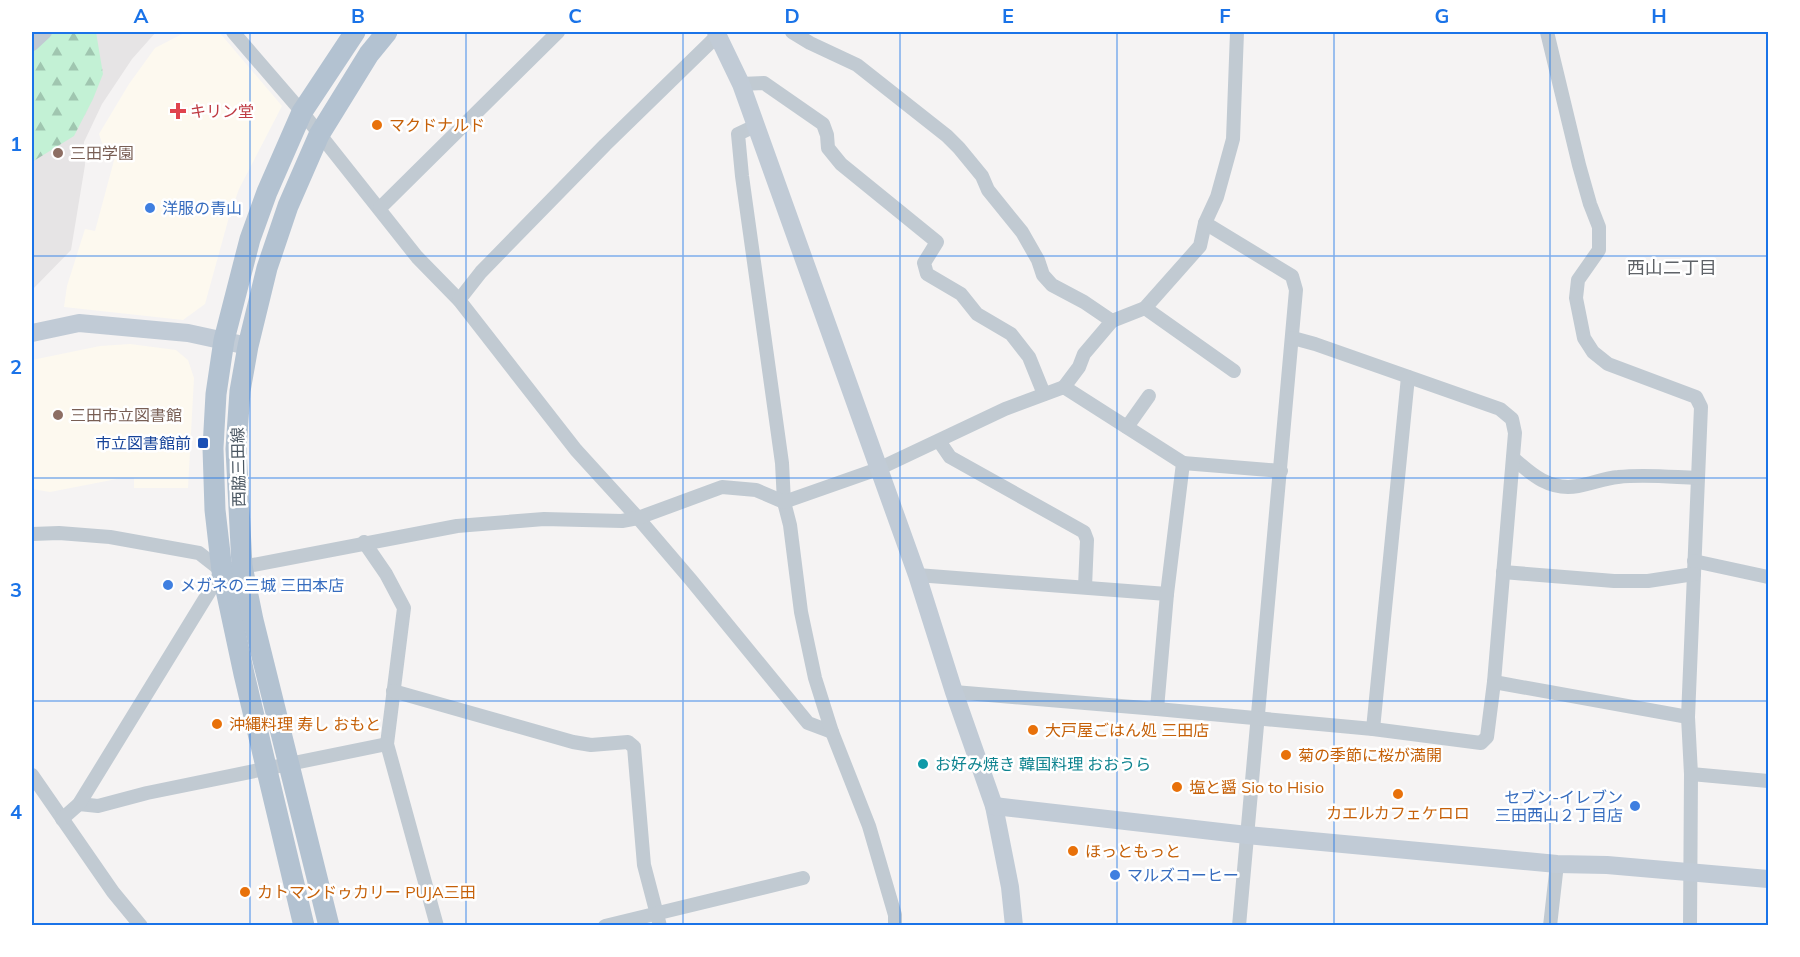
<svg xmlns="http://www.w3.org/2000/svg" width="1800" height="957" viewBox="0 0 1800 957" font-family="Mulish,'Noto Sans JP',sans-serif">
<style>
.commercial{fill:#fdf9ef}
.education{fill:#e6e4e5}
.forest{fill:url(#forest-firs)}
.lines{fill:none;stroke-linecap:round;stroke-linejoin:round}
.street{stroke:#c1cad2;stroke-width:14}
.secondary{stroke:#c1cbd6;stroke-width:18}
.primary{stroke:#b3c2d1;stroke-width:21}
.grid{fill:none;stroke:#1a73e8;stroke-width:1.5;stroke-opacity:0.55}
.health-dot{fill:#e0444e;stroke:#fff;stroke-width:2}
.food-dot{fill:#e8710a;stroke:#fff;stroke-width:2}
.education-dot{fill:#8d6e63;stroke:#fff;stroke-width:2}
.shop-dot{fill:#3f7fe0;stroke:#fff;stroke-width:2}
.transit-dot{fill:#1a4fb4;stroke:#fff;stroke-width:2}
.culture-dot{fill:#0f9aa8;stroke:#fff;stroke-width:2}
.labels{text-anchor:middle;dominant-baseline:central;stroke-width:5;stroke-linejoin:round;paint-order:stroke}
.health-label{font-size:16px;fill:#be3a42;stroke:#fff;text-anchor:start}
.food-label{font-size:16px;fill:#c56008;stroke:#fff;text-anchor:start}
.education-label{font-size:16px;fill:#785e54;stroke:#fff;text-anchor:start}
.shop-label{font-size:16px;fill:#366cbe;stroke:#fff;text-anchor:start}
.transit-label{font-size:16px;fill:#164399;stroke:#fff;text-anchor:end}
.street-label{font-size:16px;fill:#4a5661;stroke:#fff}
.culture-label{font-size:16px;fill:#0d838f;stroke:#fff;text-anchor:start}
.neighbourhood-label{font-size:18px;fill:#5f6368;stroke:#fff}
.neatline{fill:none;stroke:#1a73e8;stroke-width:2}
.grid-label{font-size:20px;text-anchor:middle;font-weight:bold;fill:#1a73e8}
</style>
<defs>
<pattern id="forest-firs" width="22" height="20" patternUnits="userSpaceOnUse" patternTransform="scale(1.5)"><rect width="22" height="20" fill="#c3f1d5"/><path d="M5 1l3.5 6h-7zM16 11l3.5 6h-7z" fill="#a0c6b0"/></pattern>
</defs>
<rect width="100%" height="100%" fill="#f5f3f3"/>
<g class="commercial">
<polygon points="186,32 219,32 282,106 239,189 229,217 205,304 183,320 64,307 67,286 85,229 95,231 116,153 104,149 99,134 129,84 155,48"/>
<polygon points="130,344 176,350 188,360 194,378 188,488 134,488 134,478 122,478 50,492 32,489 32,360 100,346"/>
</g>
<polygon class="education" points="32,32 156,32 132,59 102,104 84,142 85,165 71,250 32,290"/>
<polygon class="forest" points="32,32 96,32 103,74 93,99 74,136 32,162"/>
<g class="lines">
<g class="street">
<polyline points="233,32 302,112 417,257 459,300 576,450 638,518 691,580 808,723 832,732"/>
<polyline points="792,32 810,43 857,65 947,136 959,148 982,176 988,190 1022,232 1038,260 1043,275 1052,285 1084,302 1112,321"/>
<polyline points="1237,32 1233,139 1217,197 1205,223 1292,276 1296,290 1239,926"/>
<polyline points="1547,32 1579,165 1590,204 1599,227 1599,250 1578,280 1576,298 1584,338 1593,352 1608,364 1696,397 1701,407 1688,717 1691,774 1690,926"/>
<polyline points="32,44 45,32"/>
<polyline points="741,84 764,83 823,124 827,135 828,148 841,164 937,242 924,263 927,274 961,294 977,314 1011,334 1029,357 1044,394"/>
<polyline points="755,126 738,134 742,176 782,463 784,502 790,525 801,612 815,678 832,732 869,826 895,915 895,926"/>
<polyline points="380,208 558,32"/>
<polyline points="459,300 481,272 605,145 718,35"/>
<polyline points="1145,308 1234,371"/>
<polyline points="1064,387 1079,367 1084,354 1112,321 1145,308 1200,246 1205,223"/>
<polyline points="1127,427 1149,396"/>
<polyline points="939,441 950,457 1084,532 1087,540 1085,587"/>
<path d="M 1513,458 C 1532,475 1550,491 1578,486 C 1591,484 1605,478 1618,477 C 1645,474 1671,477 1697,478"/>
<polyline points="1183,463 1281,471"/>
<polyline points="32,534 59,533 110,537 199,553 222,571"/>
<polyline points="364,542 386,574 404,608 387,744 437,926"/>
<polyline points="1694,561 1768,577"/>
<polyline points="1503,572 1614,581 1648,581 1694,574"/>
<polyline points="917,575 1167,594"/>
<polyline points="1494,682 1688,717"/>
<polyline points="393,691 573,742 591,745 628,742 634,747 644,865 660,926"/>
<polyline points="1157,709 1373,729 1481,743 1487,737 1494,682 1515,433 1512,419 1500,409 1315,344 1293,338"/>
<polyline points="1373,729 1408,377"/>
<polyline points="1691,774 1768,781"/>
<polyline points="32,775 113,892 141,926"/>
<polyline points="79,804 98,806 147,793 387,744"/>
<polyline points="62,819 79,804 222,571 457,526 544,519 622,521 638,518 722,487 756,490 784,502 878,469 1005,409 1064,387 1183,463 1167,594 1157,709 954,692"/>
<polyline points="605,926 803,878"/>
<polyline points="1550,926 1557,864"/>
</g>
<g class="secondary">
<polyline points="716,32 741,84 917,575 954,692 994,806 1010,887 1014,926"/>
<polyline points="32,333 79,323 188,333 248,346"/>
<polyline points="994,806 1247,835 1557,864 1607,865 1768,879"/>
</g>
<g class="primary">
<polyline points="304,926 244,674 222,571 215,510 213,448 216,394 224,340 250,239 267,192 302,112 355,32"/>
<polyline points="329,926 253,620 242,566 236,449 240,391 248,346 267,268 288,206 319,135 369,54 387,32"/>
</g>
</g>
<path class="grid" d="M 250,32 L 250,926M 466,32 L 466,926M 683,32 L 683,926M 900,32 L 900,926M 1117,32 L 1117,926M 1334,32 L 1334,926M 1550,32 L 1550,926M 32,256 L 1768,256M 32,478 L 1768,478M 32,701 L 1768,701"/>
<path class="health-dot" d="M175 102h6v6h6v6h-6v6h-6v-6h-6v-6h6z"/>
<g class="food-dot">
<circle cx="377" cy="125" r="6"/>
<circle cx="217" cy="724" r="6"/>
<circle cx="1033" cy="730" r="6"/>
<circle cx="1286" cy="755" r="6"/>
<circle cx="1177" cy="787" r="6"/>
<circle cx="1398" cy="794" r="6"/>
<circle cx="1073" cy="851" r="6"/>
<circle cx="245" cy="892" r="6"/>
</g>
<g class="education-dot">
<circle cx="58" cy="153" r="6"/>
<circle cx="58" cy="415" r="6"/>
</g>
<g class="shop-dot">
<circle cx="150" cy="208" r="6"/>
<circle cx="168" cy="585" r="6"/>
<circle cx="1635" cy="806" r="6"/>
<circle cx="1115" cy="875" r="6"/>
</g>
<rect class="transit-dot" x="197" y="437" width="12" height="12" rx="3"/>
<circle class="culture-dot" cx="923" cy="764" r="6"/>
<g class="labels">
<g class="health-label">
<text x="190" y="111">キリン堂</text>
</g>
<g class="food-label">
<text x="389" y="125">マクドナルド</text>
<text x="229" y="724">沖縄料理 寿し おもと</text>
<text x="1045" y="730">大戸屋ごはん処 三田店</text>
<text x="1298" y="755">菊の季節に桜が満開</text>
<text x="1189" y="787">塩と醤 Sio to Hisio</text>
<text x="1398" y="813" text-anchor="middle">カエルカフェケロロ</text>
<text x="1085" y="851">ほっともっと</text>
<text x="257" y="892">カトマンドゥカリー PUJA三田</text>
</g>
<g class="education-label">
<text x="70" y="153">三田学園</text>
<text x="70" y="415">三田市立図書館</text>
</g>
<g class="shop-label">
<text x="162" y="208">洋服の青山</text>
<text x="180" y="585">メガネの三城 三田本店</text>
<text x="1623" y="797" text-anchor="end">セブン-イレブン<tspan x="1623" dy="18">三田西山２丁目店</tspan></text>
<text x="1127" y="875">マルズコーヒー</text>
</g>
<g class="transit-label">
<text x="191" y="443">市立図書館前</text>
</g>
<g class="street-label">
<text transform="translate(238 467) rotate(-91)">西脇三田線</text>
</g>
<g class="culture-label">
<text x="935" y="764">お好み焼き 韓国料理 おおうら</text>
</g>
<g class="neighbourhood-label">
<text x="1672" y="267">西山二丁目</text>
</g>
</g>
<rect width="1800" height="957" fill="none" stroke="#ffffff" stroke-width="66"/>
<rect x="33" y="33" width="1734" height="891" class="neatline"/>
<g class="grid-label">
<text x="141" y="23">A</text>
<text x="358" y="23">B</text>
<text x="575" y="23">C</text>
<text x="792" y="23">D</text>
<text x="1008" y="23">E</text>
<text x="1225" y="23">F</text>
<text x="1442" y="23">G</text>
<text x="1659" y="23">H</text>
<text x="16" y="151">1</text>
<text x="16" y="374">2</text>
<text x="16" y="597">3</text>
<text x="16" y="819">4</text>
</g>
</svg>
